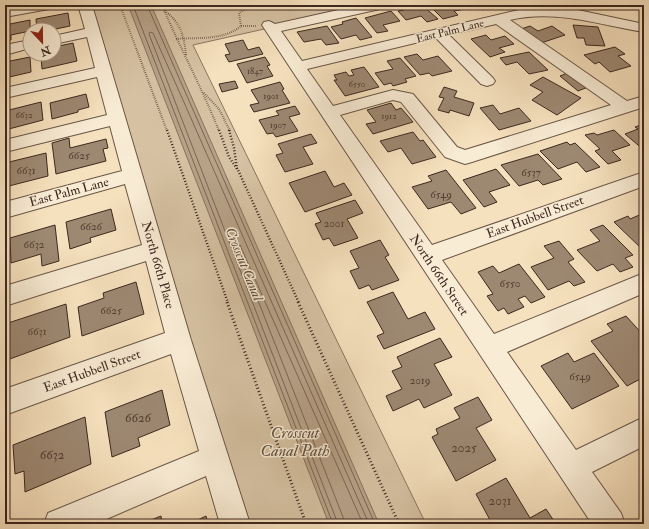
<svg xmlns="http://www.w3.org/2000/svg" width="649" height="529" viewBox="0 0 649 529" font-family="'IM FELL Double Pica',serif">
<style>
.green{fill:#d6c2a3;stroke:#897561}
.water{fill:#b7a288;stroke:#86715e}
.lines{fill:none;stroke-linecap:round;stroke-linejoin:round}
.shore{stroke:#7a6554;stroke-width:1}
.building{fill:#9d8872;stroke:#3c281f}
.minor-casing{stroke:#6a5647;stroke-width:2}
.path-far2{stroke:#3c281f;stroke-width:2;stroke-dasharray:0.5 1.5;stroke-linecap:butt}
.path-far1{stroke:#3c281f;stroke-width:2.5;stroke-dasharray:1 2;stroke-linecap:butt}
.path{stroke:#3c281f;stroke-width:3;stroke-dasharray:1 2.5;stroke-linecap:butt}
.minor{fill:#f9ecd5;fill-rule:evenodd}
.labels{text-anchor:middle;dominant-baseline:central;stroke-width:3;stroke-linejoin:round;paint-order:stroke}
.far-number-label{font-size:9px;fill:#544034}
.far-street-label{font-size:11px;fill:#3c281f;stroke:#f9ecd5}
.number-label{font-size:11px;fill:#544034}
.street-label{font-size:13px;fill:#3c281f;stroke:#f9ecd5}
.near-number-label{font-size:13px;fill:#544034}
.water-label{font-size:14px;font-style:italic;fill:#614d3e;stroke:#f9ecd5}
.near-park-label{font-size:16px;font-style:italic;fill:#624e40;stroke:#f9ecd5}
</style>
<rect width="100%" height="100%" fill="#f6e1be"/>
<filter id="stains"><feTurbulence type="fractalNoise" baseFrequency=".005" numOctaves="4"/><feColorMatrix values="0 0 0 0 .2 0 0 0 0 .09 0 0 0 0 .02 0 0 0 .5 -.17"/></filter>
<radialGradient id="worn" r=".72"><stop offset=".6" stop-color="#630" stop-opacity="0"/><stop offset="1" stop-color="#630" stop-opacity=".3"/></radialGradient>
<polygon class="green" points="85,5 371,5 193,45 426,524 235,524"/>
<polygon class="water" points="128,5 151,5 379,524 329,524"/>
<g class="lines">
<g class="shore">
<polyline points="133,5 333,524"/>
<polyline points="147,5 375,524"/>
<polyline points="338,524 149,34 150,32 153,33 183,100 369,524"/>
<polyline points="344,524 343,517 237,247 238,244 240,245 363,524"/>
</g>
</g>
<g class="building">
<polygon points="413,5 415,7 423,6 438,19 427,22 421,16 406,20 398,11 404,10 402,8"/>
<polygon points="461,5 465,9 454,11 458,15 443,19 430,6"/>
<polygon points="477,5 499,5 482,10"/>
<polygon points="391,11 400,21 383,25 388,31 377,33 365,18"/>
<polygon points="68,13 70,26 51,30 37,30 36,19"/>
<polygon points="356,18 372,37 360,40 356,35 341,39 331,27 343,24 342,22"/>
<polygon points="30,20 30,31 11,35 11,40 5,41 5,25"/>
<polygon points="573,25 598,27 605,46 586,45 584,38 577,38"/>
<polygon points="327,26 339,43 326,45 321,39 304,42 297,32"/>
<polygon points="530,26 538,31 552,26 565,35 541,43 521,29"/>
<polygon points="486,35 491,40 505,36 514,44 499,48 505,52 490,57 471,39"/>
<polygon points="243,40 248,50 259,47 263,54 229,62 225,55 230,54 225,44"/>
<polygon points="73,43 77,61 42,69 41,57 55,54 54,47"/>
<polygon points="615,47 625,54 618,56 631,66 610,72 599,62 595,64 584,55"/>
<polygon points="529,52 548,70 529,74 517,62 506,65 500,58"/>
<polygon points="417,54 423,60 438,56 452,71 432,76 429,73 420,75 404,57"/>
<polygon points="30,57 31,72 5,78 5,62"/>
<polygon points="265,57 270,65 267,66 273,76 247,83 237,64"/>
<polygon points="400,58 416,76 405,79 407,82 393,86 391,83 384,85 375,73 393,69 387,61"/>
<polygon points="364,67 379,87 345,96 334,80 337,80 334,75 346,72 349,76 354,75 351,70"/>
<polygon points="570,72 588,87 578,91 560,76"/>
<polygon points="543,77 581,98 557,115 532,100 543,92 530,85"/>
<polygon points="235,81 238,88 222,92 219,84"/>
<polygon points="280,82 284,89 282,90 290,103 254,112 250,105 259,103 251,90"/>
<polygon points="444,87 457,91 454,97 474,103 469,116 450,110 449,113 438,110 444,98 439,97"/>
<polygon points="86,94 89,107 78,110 78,112 52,119 50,103"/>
<polygon points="41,102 43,120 5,130 5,111"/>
<polygon points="391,103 396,110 401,108 413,122 373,134 366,124 376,122 367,110"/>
<polygon points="493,105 500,114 519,108 531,121 499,130 480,108"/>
<polygon points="295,106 300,114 289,117 298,131 276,137 273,133 267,134 259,120 279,115 276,111"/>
<polygon points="644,124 644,150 625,134 638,129 635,127"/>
<polygon points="614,130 630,145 612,151 621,160 608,164 595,151 600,149 585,135 594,133 597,135"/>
<polygon points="413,132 420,141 423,140 436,157 412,164 401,148 388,152 380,141"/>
<polygon points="311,134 317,143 303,147 313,164 285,172 276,155 283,153 278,144"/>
<polygon points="69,138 70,148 106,139 108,148 103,149 106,161 56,174 52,143"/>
<polygon points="567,142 570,145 575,143 600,167 586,172 577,162 558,169 540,151"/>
<polygon points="46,153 48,176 5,187 5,163"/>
<polygon points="538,154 562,179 543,185 538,180 519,186 501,165"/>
<polygon points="496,169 510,185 489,192 497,202 484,207 463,180"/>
<polygon points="446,170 476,208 461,214 451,202 428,209 412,187 432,181 428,176"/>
<polygon points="325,171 334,187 344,183 352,195 305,212 289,183"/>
<polygon points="355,200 363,213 347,219 358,238 334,246 329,238 323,240 315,224 321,222 316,213"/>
<polygon points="111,209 116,230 90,238 91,242 70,249 66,222"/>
<polygon points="644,213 644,250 643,250 614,222 628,216 630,219"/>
<polygon points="55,225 59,261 42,266 41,254 11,263 10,238"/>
<polygon points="603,225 633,255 625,258 633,267 620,272 613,264 597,271 577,250 600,241 590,230"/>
<polygon points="380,240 389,255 385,257 399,280 372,290 369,285 359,289 350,271 359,268 350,251"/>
<polygon points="559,241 574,259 568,262 585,282 574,286 569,281 548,290 531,267 554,258 544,246"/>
<polygon points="519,264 545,297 531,303 525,296 518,299 524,307 508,314 504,308 498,311 487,296 493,294 478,272 493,266 499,273"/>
<polygon points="136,282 144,314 82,336 78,307 104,298 103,293"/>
<polygon points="393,292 408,319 425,312 435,329 384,349 377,336 384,333 367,302"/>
<polygon points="66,304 70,337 7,360 5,324"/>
<polygon points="626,316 644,336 644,377 627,386 591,341 613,331 607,324"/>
<polygon points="440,338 452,357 434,364 452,395 424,408 419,399 393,411 386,396 402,389 392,371 402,367 397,357"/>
<polygon points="568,353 574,362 594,353 619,386 572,409 541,366"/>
<polygon points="162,390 170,425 138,438 140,446 112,457 105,412"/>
<polygon points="478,397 492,420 476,428 496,460 456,481 432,437 438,434 436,429 460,418 454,408"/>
<polygon points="85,417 91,464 25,492 24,471 15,474 13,445"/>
<polygon points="506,478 530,518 546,509 556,524 483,524 490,520 476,494"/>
<polygon points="161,516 162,524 141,524"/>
<polygon points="206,516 208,524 189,524"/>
</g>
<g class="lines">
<g class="minor-casing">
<g id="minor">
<polygon points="26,5 56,5 54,8 49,9 5,17 5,9"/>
<polygon points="78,5 92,5 191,340 250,524 220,524 206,476 95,524 44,524 48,513 199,451 171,354 5,415 5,389 165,333 146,261 5,306 5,286 142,245 125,184 5,218 5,202 122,171 110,126 5,152 5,140 107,115 97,77 5,98 5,88 95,68 87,37 54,44 54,36 85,29"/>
<path d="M 361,5 L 387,5 L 385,8 L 380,9 L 281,31 L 302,61 L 519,10 L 573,9 L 644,24 L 644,32 C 599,25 556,9 510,20 L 627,101 L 644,96 L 644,107 L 472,162 L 465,164 L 445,157 L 401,102 L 393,100 L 340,115 L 432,245 L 644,172 L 644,186 L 442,260 L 494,334 L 644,273 L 644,293 L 507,352 L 576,450 L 644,417 L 644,446 L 592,472 L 621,513 L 625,524 L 592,524 L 262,25 L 264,22 L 269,21 L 275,24 ZM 496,24 L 611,105 L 465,150 L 457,147 L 413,94 L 393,90 L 333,106 L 307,69 L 436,38 L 481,84 L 487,86 L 493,84 L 495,81 L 493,78 L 449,35 Z"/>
<polygon points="30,40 30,48 5,55 5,45"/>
</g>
</g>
<g class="path-far2">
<polyline points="120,5 167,131"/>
<path d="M 162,5 C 180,48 202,88 219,131"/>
<path d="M 165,11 C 181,23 184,36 186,55"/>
<polyline points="241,26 256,26"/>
<path d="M 176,39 C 198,37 223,41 241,26 L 239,13 L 251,5"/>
<polyline points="204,93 219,109 230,131"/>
</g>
<g class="path-far1">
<polyline points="167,130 228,303"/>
<polyline points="219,130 229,157 238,170 299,303"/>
<polyline points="229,130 234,148 237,169"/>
</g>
<g class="path">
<polyline points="227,302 306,524"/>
<polyline points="298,302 399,524"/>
</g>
<use href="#minor" class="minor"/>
</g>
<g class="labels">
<g class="far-number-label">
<text x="255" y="71">1847</text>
<text x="357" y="84">6550</text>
<text x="271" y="96">1901</text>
<text x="24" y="115">6632</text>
<text x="389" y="116">1912</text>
<text x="278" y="125">1907</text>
</g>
<g class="far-street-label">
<text transform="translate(450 31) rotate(-14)">East Palm Lane</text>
</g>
<g class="number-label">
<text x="79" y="155">6625</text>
<text x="26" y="170">6631</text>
<text x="531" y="172">6537</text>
<text x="441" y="194">6549</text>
<text x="334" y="223">2001</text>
<text x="91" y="226">6626</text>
<text x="34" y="244">6632</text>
<text x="510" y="283">6550</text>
<text x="111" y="310">6625</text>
<text x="37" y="331">6631</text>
<text x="580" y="376">6549</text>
<text x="420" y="380">2019</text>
</g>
<g class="street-label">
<text transform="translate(69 192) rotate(-15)">East Palm Lane</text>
<text transform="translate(535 217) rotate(-20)">East Hubbell Street</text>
<text transform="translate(158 265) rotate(74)">North 66th Place</text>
<text transform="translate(439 275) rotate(56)">North 66th Street</text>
<text transform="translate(92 371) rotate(-20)">East Hubbell Street</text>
</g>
<g class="near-number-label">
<text x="138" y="418">6626</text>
<text x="464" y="448">2025</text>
<text x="52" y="455">6632</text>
<text x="500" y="501">2031</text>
</g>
<g class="water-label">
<text transform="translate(244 264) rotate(68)">Crosscut Canal</text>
</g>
<g class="near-park-label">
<text x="295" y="433">Crosscut<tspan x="295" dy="18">Canal Path</tspan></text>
</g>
</g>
<rect width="649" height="529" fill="none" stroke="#f6e1be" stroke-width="20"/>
<rect x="6" y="6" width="637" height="517" fill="none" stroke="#3c281f" stroke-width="2"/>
<rect x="10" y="10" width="629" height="509" fill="none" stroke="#3c281f"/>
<g transform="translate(42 42) rotate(158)"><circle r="19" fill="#f9ecd5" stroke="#ad9e8c"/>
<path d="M0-3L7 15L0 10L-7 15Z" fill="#8f2418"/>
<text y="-6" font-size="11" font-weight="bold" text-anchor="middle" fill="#3c281f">N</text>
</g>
<rect width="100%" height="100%" filter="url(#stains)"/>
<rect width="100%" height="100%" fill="url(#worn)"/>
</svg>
